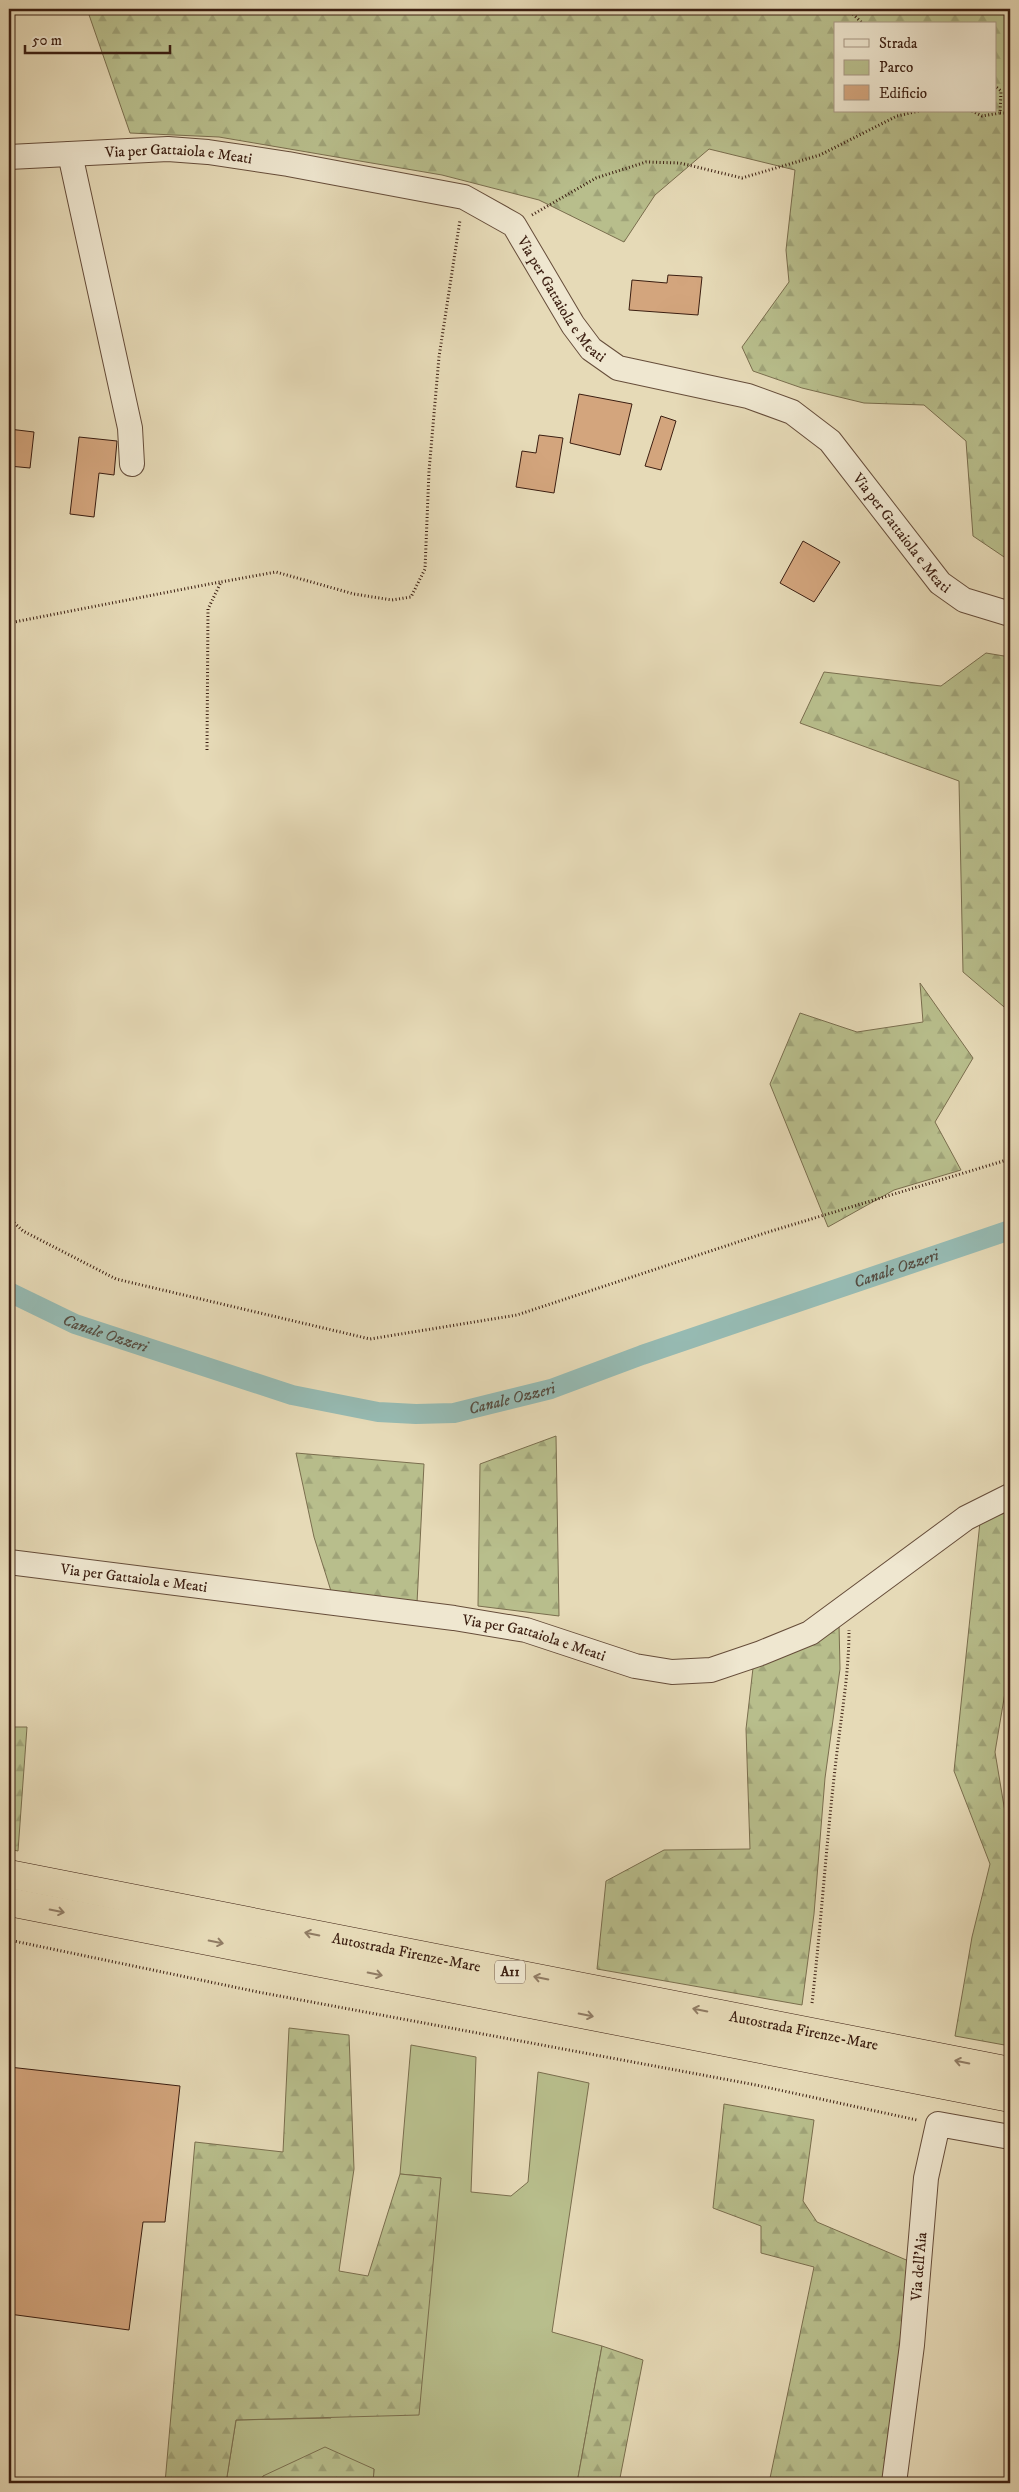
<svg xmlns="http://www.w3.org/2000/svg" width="1019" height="2492" viewBox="0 0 1019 2492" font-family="'IM FELL DW Pica',serif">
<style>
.green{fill:#b8be8c;stroke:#7a6e4e}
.forest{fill:url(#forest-firs);stroke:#7a6e4e;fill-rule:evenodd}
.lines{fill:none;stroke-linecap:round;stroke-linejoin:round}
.canal{stroke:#96bab2;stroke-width:20}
.building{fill:#d3a57d;stroke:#3b1e11}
.minor-casing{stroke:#664d3a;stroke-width:26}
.highway-casing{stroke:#3b1e11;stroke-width:29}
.path{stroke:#3b1e11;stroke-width:3;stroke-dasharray:1 2.5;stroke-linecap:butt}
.minor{stroke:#efe7d0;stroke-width:24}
.highway{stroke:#e6dab7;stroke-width:28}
.oneway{stroke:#907c64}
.labels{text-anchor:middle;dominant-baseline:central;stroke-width:4;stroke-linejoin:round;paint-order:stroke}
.shield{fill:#efe7d0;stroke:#715a4a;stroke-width:1}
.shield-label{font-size:14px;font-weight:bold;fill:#3b1e11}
.street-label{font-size:15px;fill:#3b1e11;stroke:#efe7d0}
.water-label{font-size:16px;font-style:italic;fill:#564d41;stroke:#efe7d0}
</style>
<defs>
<pattern id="forest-firs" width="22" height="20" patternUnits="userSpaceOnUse" patternTransform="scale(1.25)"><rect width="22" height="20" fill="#b8be8c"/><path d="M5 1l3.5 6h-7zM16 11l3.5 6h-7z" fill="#9fa378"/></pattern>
</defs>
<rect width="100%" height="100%" fill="#e6dab7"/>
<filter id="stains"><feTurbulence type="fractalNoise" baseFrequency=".004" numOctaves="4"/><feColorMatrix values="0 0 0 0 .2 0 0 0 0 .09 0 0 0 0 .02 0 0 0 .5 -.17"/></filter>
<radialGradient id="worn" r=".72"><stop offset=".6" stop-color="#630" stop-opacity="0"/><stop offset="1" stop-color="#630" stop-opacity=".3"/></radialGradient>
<polygon class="green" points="411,2045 476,2057 471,2192 511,2196 528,2182 538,2072 589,2083 552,2332 602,2346 577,2483 373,2483 374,2469 263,2476 261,2483 226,2483 236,2420 331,2418 441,2178 400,2174"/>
<g class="forest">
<path d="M 87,9 L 1010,9 L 1010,561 L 973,536 L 966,441 L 924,405 L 864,403 L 802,388 L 753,371 L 742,347 L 789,282 L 786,250 L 795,170 L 709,149 L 655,195 L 624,242 L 539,200 L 442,175 L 219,137 L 130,133 ZM 835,24 L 995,24 L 995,111 L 835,111 Z"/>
<polygon points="986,653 1010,657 1010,736 1005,763 1010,764 1010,1012 963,972 959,781 800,723 824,672 941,686"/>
<polygon points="920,983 973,1058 935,1122 961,1170 894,1190 828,1227 770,1084 800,1013 857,1032 923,1022"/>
<polygon points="556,1436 559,1616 478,1606 480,1464"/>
<polygon points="296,1453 424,1464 417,1603 331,1591 314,1537"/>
<polygon points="1010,1511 1010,1663 995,1752 1010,1842 1006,1896 1010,1897 1010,2046 955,2036 972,1937 990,1864 954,1771 980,1522"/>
<polygon points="839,1624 840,1669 825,1778 814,1914 802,2005 597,1969 606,1881 664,1850 750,1849 746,1729 753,1668"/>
<polygon points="9,1727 27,1727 18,1851 9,1849"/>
<polygon points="289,2028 349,2035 354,2169 339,2271 368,2276 400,2174 441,2178 419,2415 236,2420 226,2483 165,2483 195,2142 283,2152"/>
<polygon points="724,2104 814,2120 803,2201 817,2222 911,2262 884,2483 769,2483 814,2267 761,2253 761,2226 713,2208"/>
<polygon points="602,2346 643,2360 619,2483 577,2483"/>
<polygon points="325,2447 374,2469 373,2483 261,2483 263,2476"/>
</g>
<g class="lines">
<path class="canal" id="s1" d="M 9,1292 L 75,1324 L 292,1395 L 378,1412 L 416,1414 L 454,1413 L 551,1389 L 642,1355 L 1010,1230"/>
</g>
<g class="building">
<polygon points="668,275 702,277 698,315 629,310 632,280 667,283"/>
<polygon points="579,394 632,404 620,455 570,443"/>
<polygon points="661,416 676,421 661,470 645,466"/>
<polygon points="9,429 34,432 30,468 9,466"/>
<polygon points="539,435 563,438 554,493 516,487 522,451 536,453"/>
<polygon points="79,437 117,441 114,475 99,473 94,517 70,514"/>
<polygon points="803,541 840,562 814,602 780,583"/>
<polygon points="9,2067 180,2086 165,2222 143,2222 129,2330 9,2314"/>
</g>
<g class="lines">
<g class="minor-casing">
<g id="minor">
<polyline points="70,154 130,428 132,464"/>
<path id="s2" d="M 9,157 L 168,149 L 208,152 L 288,164 L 464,197 L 514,225 L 573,325 L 591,349 L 618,368 L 748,396 L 792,412 L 830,441 L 940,583 L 964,600 L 1010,614"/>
<path id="s3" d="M 9,1562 L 454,1618 L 526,1630 L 635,1666 L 672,1672 L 711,1670 L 761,1653 L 810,1633 L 966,1518 L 1010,1496"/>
<path id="s4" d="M 894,2483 L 912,2345 L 926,2178 L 938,2124 L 1010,2137"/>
</g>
</g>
<g class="highway-casing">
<g id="highway">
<path id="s5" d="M 9,1874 L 1010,2071"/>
<polyline points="9,1902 1010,2098"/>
</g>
</g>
<g class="path">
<polyline points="848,9 863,24"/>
<polyline points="972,111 982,116 1000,113 1001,91 995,86"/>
<polyline points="1000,113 1010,113"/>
<polyline points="532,215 596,178 646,162 680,163 742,178 820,155 897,116 919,111"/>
<polyline points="9,623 220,582"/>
<polyline points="207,750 208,609 221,582 276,572 354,594 392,600 411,597 425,569 429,471 439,357 460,220"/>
<polyline points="9,1218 23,1231 116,1279 370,1339 517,1315 765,1233 1010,1159"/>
<polyline points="1010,1718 1010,1791"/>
<polyline points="9,1940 258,1992 756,2085 917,2120"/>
<path d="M 812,2003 C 821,1925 826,1847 835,1769 C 840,1722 849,1677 849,1630"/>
</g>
<use href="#minor" class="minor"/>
<use href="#highway" class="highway"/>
</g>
<defs><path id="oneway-shaft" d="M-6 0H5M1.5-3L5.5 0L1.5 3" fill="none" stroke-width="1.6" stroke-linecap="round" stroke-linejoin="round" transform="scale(1.25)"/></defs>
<g class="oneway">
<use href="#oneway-shaft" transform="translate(57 1911) rotate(11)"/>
<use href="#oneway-shaft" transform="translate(312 1934) rotate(-169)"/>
<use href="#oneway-shaft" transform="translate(216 1942) rotate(11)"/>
<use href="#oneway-shaft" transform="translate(375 1974) rotate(11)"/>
<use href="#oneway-shaft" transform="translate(541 1978) rotate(-169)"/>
<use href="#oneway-shaft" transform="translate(700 2010) rotate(-169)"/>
<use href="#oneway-shaft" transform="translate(586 2015) rotate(11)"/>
<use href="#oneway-shaft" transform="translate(962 2062) rotate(-169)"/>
</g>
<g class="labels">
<rect class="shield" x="495" y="1960.5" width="30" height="23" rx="4"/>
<g class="shield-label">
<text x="510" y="1972">A11</text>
</g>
<g class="street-label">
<text stroke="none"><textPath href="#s2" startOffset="170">Via per Gattaiola e Meati</textPath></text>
<text stroke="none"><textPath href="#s2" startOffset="605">Via per Gattaiola e Meati</textPath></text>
<text stroke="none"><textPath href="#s2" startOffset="1040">Via per Gattaiola e Meati</textPath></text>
<text stroke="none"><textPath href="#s3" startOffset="126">Via per Gattaiola e Meati</textPath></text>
<text stroke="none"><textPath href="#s3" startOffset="531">Via per Gattaiola e Meati</textPath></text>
<text stroke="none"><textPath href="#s5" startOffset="405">Autostrada Firenze-Mare</textPath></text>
<text stroke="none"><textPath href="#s5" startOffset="810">Autostrada Firenze-Mare</textPath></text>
<text stroke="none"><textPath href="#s4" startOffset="218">Via dell'Aia</textPath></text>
</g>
<g class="water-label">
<text stroke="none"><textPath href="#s1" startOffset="931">Canale Ozzeri</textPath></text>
<text stroke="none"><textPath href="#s1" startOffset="105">Canale Ozzeri</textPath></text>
<text stroke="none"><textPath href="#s1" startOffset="525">Canale Ozzeri</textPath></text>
</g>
</g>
<rect width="1019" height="2492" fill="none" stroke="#e6dab7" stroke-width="30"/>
<rect x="10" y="10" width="999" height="2472" fill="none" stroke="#3b1e11" stroke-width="2.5"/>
<rect x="15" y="15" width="989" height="2462" fill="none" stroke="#3b1e11"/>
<rect x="834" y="22" width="162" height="90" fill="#efe7d0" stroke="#a79784"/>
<rect x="844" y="39" width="25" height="8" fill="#efe7d0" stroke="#a79784"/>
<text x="879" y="48" font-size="15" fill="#3b1e11">Strada</text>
<rect x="844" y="60" width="25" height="15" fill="#b8be8c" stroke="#a79784"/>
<text x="879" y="72" font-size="15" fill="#3b1e11">Parco</text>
<rect x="844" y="85" width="25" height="15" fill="#d3a57d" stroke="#a79784"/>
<text x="879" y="98" font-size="15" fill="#3b1e11">Edificio</text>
<path d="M25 45v8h145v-8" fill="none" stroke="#3b1e11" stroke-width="2.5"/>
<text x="32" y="45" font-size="15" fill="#3b1e11" stroke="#efe7d0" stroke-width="4" paint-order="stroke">50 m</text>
<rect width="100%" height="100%" filter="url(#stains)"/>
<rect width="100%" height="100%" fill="url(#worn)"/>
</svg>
